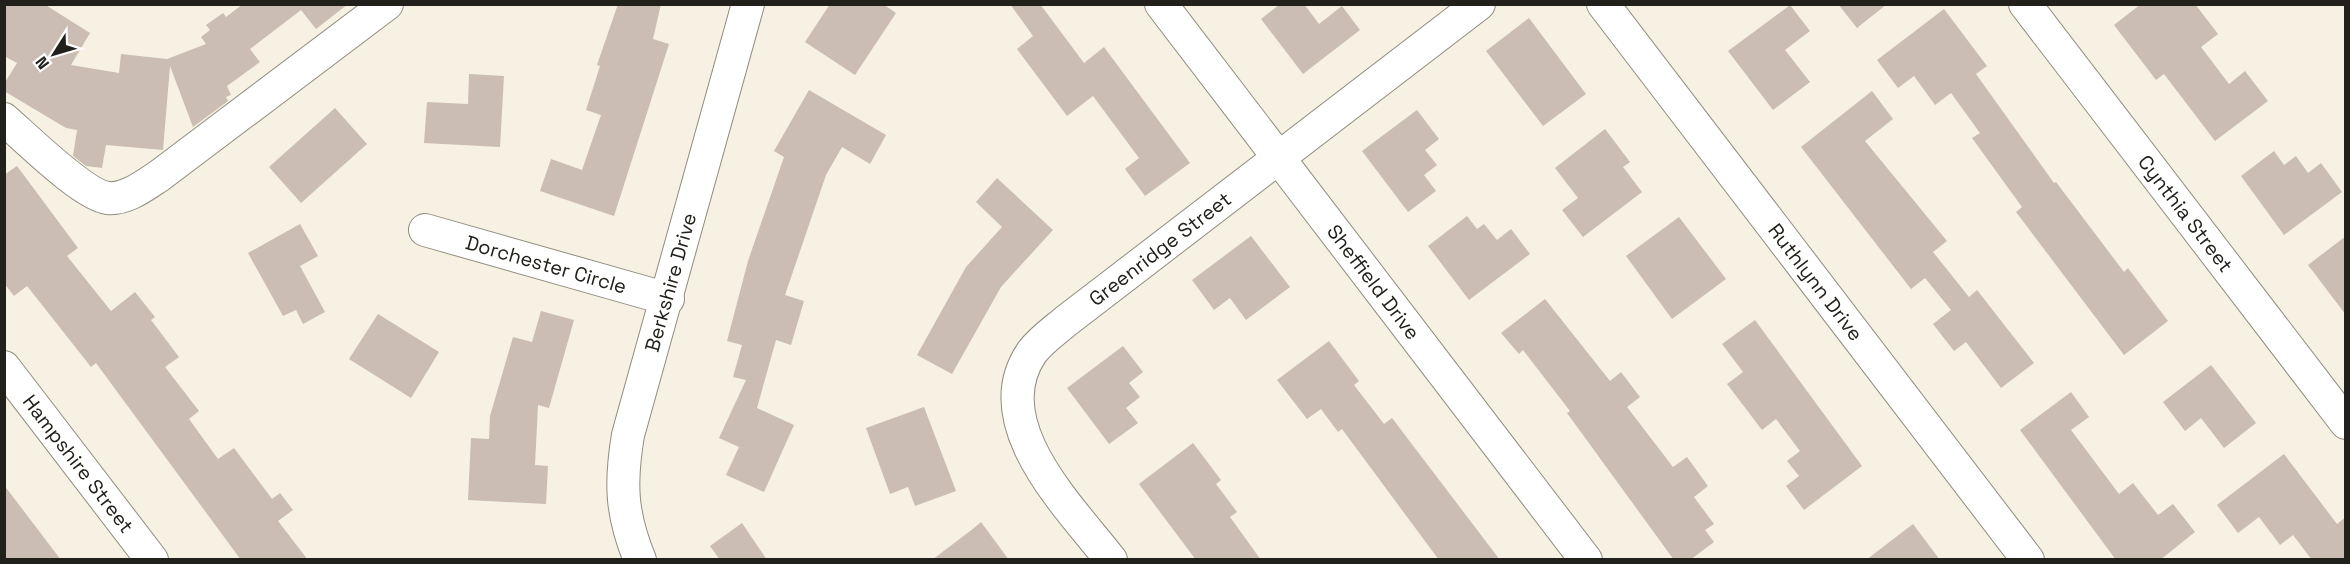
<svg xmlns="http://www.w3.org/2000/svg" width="2350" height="564" viewBox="0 0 2350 564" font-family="'Space Grotesk',sans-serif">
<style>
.building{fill:#cbbdb3}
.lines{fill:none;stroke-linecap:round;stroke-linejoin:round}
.minor-casing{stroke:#918c7f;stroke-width:34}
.minor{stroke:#fff;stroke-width:32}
.labels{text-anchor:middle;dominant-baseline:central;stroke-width:4.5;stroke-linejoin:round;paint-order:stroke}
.street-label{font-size:20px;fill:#22201a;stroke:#fefefe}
</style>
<rect width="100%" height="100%" fill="#f6f1e2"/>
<g class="building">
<polygon points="4,4 44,4 90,33 71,65 119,73 121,54 167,59 206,44 201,37 210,30 206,25 223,13 226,17 243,4 348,4 316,29 301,10 250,49 260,62 227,86 231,95 226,97 228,101 193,127 170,66 163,150 106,145 102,168 86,166 73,156 77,130 66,128 4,91 4,84 17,63 4,56"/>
<polygon points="618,4 661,4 653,39 669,44 614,216 540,191 551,159 582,170 601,115 586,110 600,66 597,65"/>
<polygon points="830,4 883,4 896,13 855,75 805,42"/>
<polygon points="1010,4 1040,4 1084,63 1104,47 1190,163 1145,196 1125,169 1139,158 1093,96 1067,116 1017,49 1033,36"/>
<polygon points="1280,4 1304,4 1319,24 1342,6 1360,30 1303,74 1261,19"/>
<polygon points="1838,4 1887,4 1857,28"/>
<polygon points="2141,4 2195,4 2218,34 2201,47 2229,84 2245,71 2268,101 2215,141 2164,74 2156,80 2114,25"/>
<polygon points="1790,5 1810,31 1785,50 1810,82 1773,110 1728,51"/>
<polygon points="1944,9 1987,66 1976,74 2054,183 2056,182 2124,272 2128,268 2168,321 2124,355 2016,212 2022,207 1972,138 1980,133 1951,93 1935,105 1914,76 1898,88 1877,60"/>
<polygon points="1529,18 1586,94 1543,126 1486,51"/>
<polygon points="469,74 504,76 500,147 424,143 427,102 468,104"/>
<polygon points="809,90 886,135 870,164 842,147 826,175 785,295 804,301 791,345 776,340 757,408 794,425 764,492 726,475 739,447 719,438 746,380 733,377 742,345 727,341 748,261 784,157 774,151"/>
<polygon points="1872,91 1893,119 1865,141 1947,241 1933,252 1969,297 1977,290 2034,363 2001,388 1966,342 1954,351 1933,324 1951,310 1925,278 1911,289 1801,147"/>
<polygon points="335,108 367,144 301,203 269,167"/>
<polygon points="1417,110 1439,139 1425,150 1437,165 1424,175 1436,191 1408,212 1362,151"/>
<polygon points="1605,129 1630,162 1623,167 1642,192 1583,237 1562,210 1578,198 1555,168"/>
<polygon points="2274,151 2284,165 2296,156 2308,173 2321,163 2342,192 2284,235 2241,176"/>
<polygon points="17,166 78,248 67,256 111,311 135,292 155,317 151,320 179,357 165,367 199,411 189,419 218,459 234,448 272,499 280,493 293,510 278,521 308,560 241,560 96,363 91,367 27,286 14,296 4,283 4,175"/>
<polygon points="997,178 1053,230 1001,287 952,374 917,355 966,267 1002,227 976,202"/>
<polygon points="1467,216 1477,229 1484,224 1497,240 1511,229 1530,254 1469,300 1428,246"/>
<polygon points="1679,217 1726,279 1672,319 1626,256"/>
<polygon points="300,224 318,256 300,266 325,312 303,324 296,310 283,316 248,253"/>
<polygon points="1251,236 1290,287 1246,320 1230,298 1214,310 1192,280"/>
<polygon points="2346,236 2346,315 2308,265"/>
<polygon points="1545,299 1610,381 1621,372 1640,397 1627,407 1673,467 1687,457 1708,486 1694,497 1714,524 1705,530 1714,542 1690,560 1674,560 1567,413 1570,411 1523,350 1519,354 1501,333"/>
<polygon points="541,311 574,320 549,408 538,405 535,465 548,466 546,504 468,500 471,438 489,439 490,416 513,337 532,342"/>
<polygon points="378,314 439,352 411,398 349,359"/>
<polygon points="1755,320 1862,466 1804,510 1786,486 1799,476 1787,461 1800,451 1776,419 1762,430 1727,384 1743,372 1722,344"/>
<polygon points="1329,341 1359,381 1354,385 1384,424 1392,418 1500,560 1439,560 1342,429 1338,432 1321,409 1307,419 1277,380"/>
<polygon points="1123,346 1143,372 1129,383 1140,397 1126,408 1138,423 1109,444 1067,388"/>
<polygon points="2211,365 2256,423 2224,448 2201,418 2185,431 2163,402"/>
<polygon points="2071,392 2089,417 2071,430 2119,494 2133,483 2158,515 2173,504 2195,532 2160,560 2116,560 2020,430"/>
<polygon points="924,407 956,491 915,506 908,487 890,494 866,428"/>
<polygon points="1193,443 1221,480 1216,484 1237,512 1230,517 1261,560 1196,560 1139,484"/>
<polygon points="2284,454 2337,524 2346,517 2346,560 2312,560 2293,535 2280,545 2259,517 2238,533 2217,505"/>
<polygon points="4,485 61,560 4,560"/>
<polygon points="981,522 1009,560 932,560 974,528"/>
<polygon points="742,523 767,560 720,560 710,546"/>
<polygon points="1913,524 1940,560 1866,560"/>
</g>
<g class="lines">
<g class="minor-casing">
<g id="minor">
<path id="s1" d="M 1161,4 L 1586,560"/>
<path id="s2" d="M 1603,4 L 2028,560"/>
<path id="s3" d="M 2025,4 L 2346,423"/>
<path d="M 4,119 C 26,138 83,195 108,198 C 126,200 145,185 159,176 L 387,4"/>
<path id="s4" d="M 425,230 L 668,299"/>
<path id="s5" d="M 4,367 L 152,560"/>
<path id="s6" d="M 640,560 C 621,514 620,483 628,435 L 748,4"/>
<path id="s7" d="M 1111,560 C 1070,507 983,423 1032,352 C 1041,340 1054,331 1066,321 L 1479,4"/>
</g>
</g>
<use href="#minor" class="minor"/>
</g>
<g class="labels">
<g class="street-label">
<text stroke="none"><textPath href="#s3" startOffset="264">Cynthia Street</textPath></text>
<text stroke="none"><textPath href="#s7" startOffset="404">Greenridge Street</textPath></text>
<text stroke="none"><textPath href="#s4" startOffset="126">Dorchester Circle</textPath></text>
<text stroke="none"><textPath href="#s6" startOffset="286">Berkshire Drive</textPath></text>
<text stroke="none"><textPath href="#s1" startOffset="350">Sheffield Drive</textPath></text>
<text stroke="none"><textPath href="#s2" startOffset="350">Ruthlynn Drive</textPath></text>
<text stroke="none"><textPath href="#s5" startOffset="122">Hampshire Street</textPath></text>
</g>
</g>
<rect width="2350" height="564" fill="none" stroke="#22201a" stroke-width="12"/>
<g transform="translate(54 54) rotate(233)" stroke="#fefefe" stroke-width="4.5" paint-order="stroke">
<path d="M0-4.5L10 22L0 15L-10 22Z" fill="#22201a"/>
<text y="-9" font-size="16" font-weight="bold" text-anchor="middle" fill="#22201a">N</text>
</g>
</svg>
